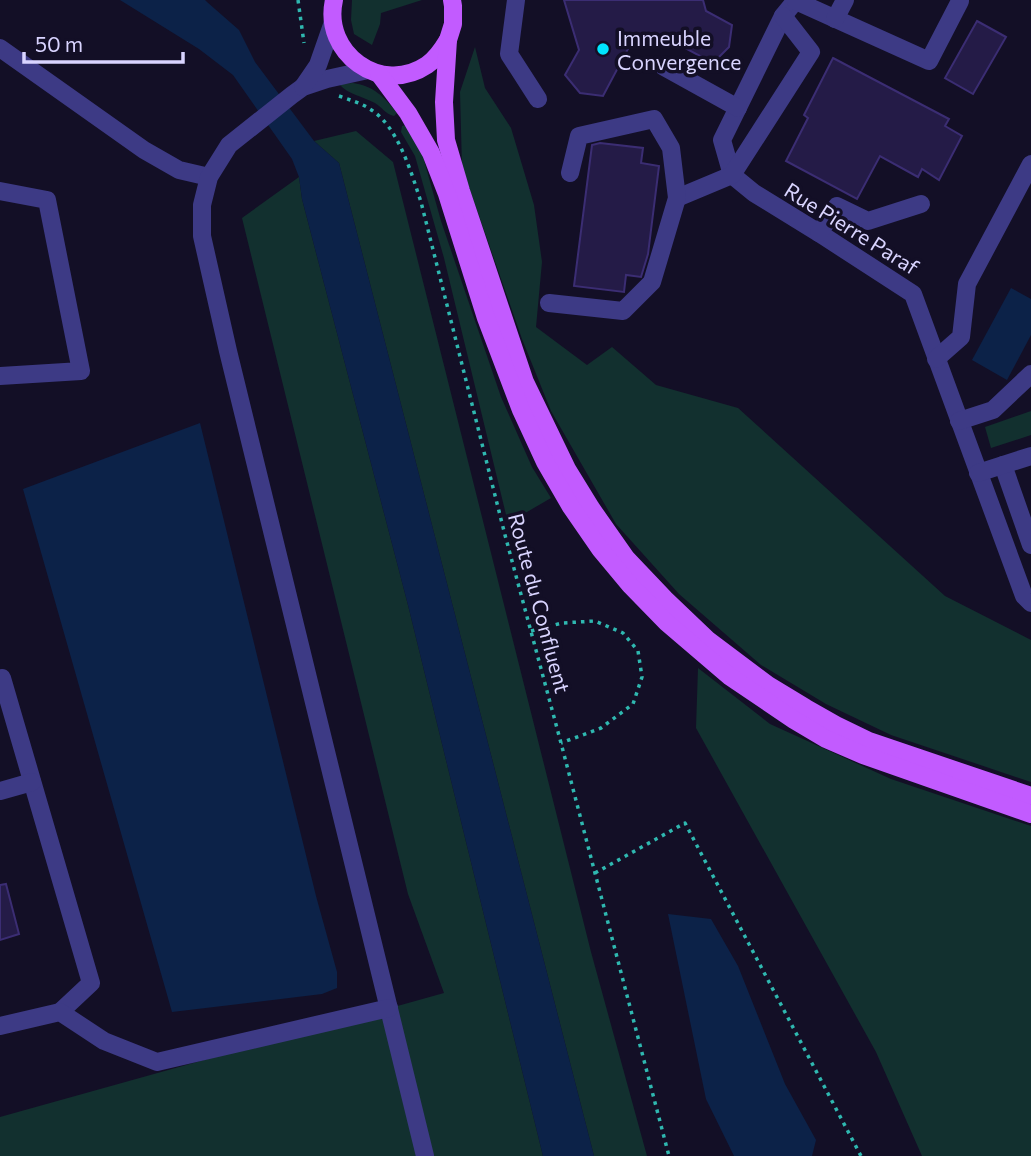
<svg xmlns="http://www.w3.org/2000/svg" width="1031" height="1156" viewBox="0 0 1031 1156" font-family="Commissioner,sans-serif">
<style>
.green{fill:#12302f}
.water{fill:#0c2248}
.building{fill:#241b47;stroke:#3b2d73;stroke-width:2}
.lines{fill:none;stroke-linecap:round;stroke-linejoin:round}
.path{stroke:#2fb8b0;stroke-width:3.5;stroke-dasharray:3.5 5;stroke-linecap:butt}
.minor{stroke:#3d3a85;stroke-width:18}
.major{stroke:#c25bff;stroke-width:18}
.poi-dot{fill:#00e5ff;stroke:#130f26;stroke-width:2.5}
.labels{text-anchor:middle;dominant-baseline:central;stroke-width:7;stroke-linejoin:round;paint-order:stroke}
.poi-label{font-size:21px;fill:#d9d4ff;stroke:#130f26;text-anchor:start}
.street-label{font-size:21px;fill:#d9d4ff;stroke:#130f26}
</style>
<rect width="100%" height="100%" fill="#130f26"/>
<g class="green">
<polygon points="352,0 422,0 381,13 380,24 372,45 354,34 351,20"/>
<polygon points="475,47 485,88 511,128 534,205 542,262 536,327 587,365 612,347 656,385 738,408 945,596 1031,640 1031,782 891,735 826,704 761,665 679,594 616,524 551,411 522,339 462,167 460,92"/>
<path d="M 353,83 C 374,86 384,97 397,113 L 394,116 C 385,114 382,107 375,103 C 362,96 349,95 339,84 Z"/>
<polygon points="406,125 422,153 441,221 501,397 532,467 551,498 508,523 444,258 415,156 401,132 402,126"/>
<polygon points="356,131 393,162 591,952 647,1156 594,1156 339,163 314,141"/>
<polygon points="299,177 302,199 408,605 543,1156 0,1156 0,1117 444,993 408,894 242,218"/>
<polygon points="1031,411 1031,435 991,448 985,427"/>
<polygon points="698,668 770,724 891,779 1031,826 1031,1156 922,1156 876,1052 696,728"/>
</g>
<g class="water">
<polygon points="120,0 205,0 207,2 239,30 255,62 314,141 339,163 594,1156 543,1156 408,605 302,199 299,177 292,159 233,75 199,49"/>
<polygon points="1011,288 1031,299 1031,335 1007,380 972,360"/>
<polygon points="200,423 316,896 337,972 337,988 322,994 172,1012 23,489"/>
<polygon points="668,914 711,919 738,966 785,1084 816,1140 812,1156 734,1156 706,1099"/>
</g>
<g class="building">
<polygon points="564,0 703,0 706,11 732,25 729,47 713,63 661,35 630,45 603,96 580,93 565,75 579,50"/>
<polygon points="977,21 1006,37 973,94 945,78"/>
<polygon points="833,58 949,119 945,126 962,136 939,180 922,169 918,177 880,156 857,199 786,161 808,118 804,115"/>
<polygon points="600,143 643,148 641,163 659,166 648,254 641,277 626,275 624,292 574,286 592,145"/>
<polygon points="6,884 19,934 0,940 0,885"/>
</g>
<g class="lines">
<g class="path">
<polyline points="298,0 304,43"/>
<path d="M 339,96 C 350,100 361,103 370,109 C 398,126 411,172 421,202 L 505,535 L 561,743 L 669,1156"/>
<polyline points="531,631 562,623 595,621 623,633 638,651 642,677 633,704 601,728 561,743"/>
<polyline points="595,873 685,823 861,1156"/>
</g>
<g class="minor">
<polyline points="516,0 509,54 538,99"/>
<polyline points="796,0 783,16 722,140 732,175 754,193 819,233 913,294 1024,596 1031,603"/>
<polyline points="796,1 929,61 960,1"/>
<polyline points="835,19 845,0"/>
<polyline points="0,48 144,150 179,170 209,177"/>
<polyline points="664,67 738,108"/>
<polyline points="368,70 327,79 303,87 292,95 229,145 209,177 202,205 202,236 228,351 425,1156"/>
<polyline points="303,87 318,65 332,25"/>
<polyline points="0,191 47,200 81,371 0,376"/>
<polyline points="677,198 732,175 811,52 783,16"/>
<polyline points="819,233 837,206 868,221 921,204"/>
<polyline points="549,303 623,311 652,282 677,198 671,148 654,119 579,136 570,173"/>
<polyline points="936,359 961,337 967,284 1031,164"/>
<polyline points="959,421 993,410 1031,374"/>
<polyline points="1003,465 1031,545"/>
<polyline points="978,473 1031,456"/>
<polyline points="2,678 91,983 60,1012"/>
<polyline points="0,791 32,782"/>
<polyline points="0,1026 60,1012 104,1041 157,1062 389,1008"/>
</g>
<g class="major">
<path d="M 334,0 C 322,53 381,96 427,65 C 436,59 442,50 448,40"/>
<polyline points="452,0 453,6 453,24 448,40 444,102 446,140 461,191 525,382 567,469 591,508 626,558 665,599 708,640 768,685 806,708 836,725 869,741 1031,796"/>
<polyline points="379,74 408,113 431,153 447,194 486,318 521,410 545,462 571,507 600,549 630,585 667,623 729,676 794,720 826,739 863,755 1031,814"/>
</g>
</g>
<circle class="poi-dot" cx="603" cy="49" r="7"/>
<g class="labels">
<g class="poi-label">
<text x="617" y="37">Immeuble<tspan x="617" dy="24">Convergence</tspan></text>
</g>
<g class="street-label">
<text transform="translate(852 228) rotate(32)">Rue Pierre Paraf</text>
<text transform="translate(540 603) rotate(75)">Route du Confluent</text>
</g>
</g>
<path d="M24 52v10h159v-10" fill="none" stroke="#d9d4ff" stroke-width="3.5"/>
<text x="35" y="52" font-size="21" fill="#d9d4ff" stroke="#130f26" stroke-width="5" paint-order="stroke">50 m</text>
</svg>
